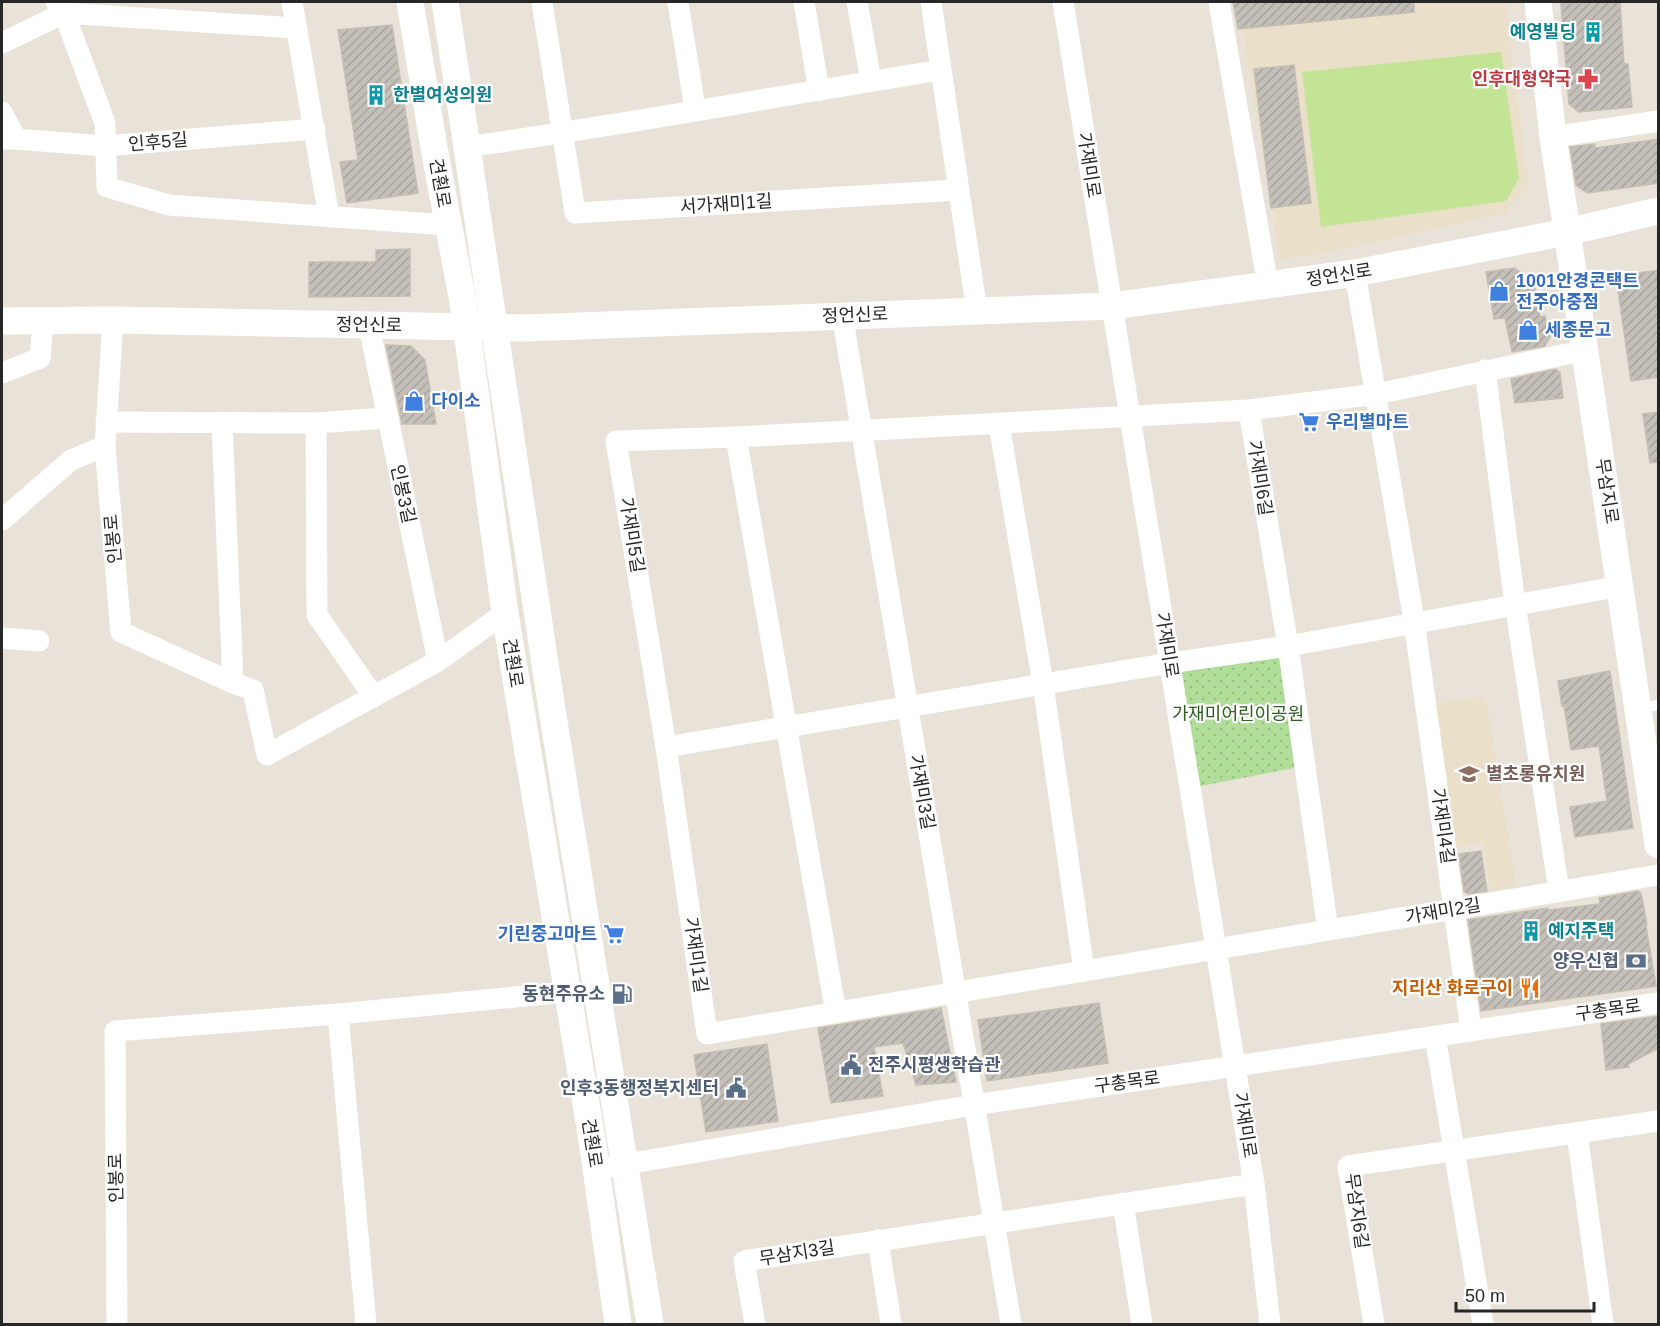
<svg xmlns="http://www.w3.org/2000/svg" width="1660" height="1326" viewBox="0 0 1660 1326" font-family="Arial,'Noto Sans KR',sans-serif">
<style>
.education{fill:#eadfc9}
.park{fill:url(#park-dots)}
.pitch{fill:#c3e495}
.building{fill:url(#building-hatch);stroke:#c4beb3;stroke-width:1.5}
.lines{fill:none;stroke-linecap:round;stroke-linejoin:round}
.service{stroke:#fff;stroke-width:10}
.minor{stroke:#fff;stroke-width:21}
.tertiary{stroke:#fff;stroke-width:27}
.labels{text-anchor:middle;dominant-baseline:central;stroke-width:4.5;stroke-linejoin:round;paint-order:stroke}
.culture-label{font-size:18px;font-weight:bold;fill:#0d838f;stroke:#fff;text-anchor:start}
.health-label{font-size:18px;font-weight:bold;fill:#be3a42;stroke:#fff;text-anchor:end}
.street-label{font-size:18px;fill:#272727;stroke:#fff}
.shop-label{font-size:18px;font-weight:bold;fill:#366cbe;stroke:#fff;text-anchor:start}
.park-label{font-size:18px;fill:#2b5e1d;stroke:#fff}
.education-label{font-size:18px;font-weight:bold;fill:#785e54;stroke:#fff;text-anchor:start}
.service-label{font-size:18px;font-weight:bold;fill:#4e5e75;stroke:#fff;text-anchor:end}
.food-label{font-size:18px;font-weight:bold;fill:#c56008;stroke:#fff;text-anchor:end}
</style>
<defs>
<pattern id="park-dots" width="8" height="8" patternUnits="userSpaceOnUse" patternTransform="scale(1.5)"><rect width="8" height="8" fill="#b0dd98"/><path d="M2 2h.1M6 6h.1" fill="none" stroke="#97be83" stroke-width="1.8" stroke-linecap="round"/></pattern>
<pattern id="building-hatch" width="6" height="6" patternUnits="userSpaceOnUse" patternTransform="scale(1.5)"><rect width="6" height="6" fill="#c4bfb9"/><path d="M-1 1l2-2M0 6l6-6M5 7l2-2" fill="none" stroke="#a8a49f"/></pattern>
</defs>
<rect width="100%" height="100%" fill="#e9e2d9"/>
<g class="education">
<polygon points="1238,2 1505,2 1529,185 1506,213 1326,253 1280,259"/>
<polygon points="1485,696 1517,887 1490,890 1483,843 1450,849 1430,705"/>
</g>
<polygon class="park" points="1288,646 1304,766 1190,788 1170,663"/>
<polygon class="pitch" points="1501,52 1519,178 1506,201 1321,227 1302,72"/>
<g class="building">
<polygon points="1233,2 1414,2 1414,12 1238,29"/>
<polygon points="1601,2 1620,2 1624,64 1628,64 1632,107 1579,112 1569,104 1561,4"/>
<polygon points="392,25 418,193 347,203 340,162 358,160 338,30"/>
<polygon points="1294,65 1311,203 1271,208 1254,69"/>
<polygon points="1659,139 1659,183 1587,193 1576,185 1570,147 1595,144 1595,148"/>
<polygon points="410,249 410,296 309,297 309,262 376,262 376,250"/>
<polygon points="1515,268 1534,283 1540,317 1545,316 1550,337 1545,346 1512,352 1505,318 1494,319 1486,272"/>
<polygon points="1659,270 1659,377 1631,381 1616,276"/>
<polygon points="386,345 411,346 425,360 436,424 402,424"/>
<polygon points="1556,369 1560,373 1563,398 1515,403 1511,379"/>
<polygon points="1659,412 1659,462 1650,463 1643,414"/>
<polygon points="1610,671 1633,828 1575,837 1570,807 1607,801 1599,746 1571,750 1564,705 1562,706 1558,681"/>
<polygon points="1481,851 1487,891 1468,894 1464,891 1459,854"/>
<polygon points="1638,891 1641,893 1647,925 1646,926 1656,986 1481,1011 1468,920 1548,908 1548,910 1600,904 1599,898"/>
<polygon points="1099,1003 1108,1063 987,1081 978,1020"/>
<polygon points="941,1008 956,1082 916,1085 903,1043 874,1047 883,1096 831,1103 818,1028"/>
<polygon points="1659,1016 1659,1048 1628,1064 1629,1067 1606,1070 1601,1024"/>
<polygon points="767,1044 778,1121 706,1132 694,1055"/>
</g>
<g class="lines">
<polyline class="service" points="1639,708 1658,705"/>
<g class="minor">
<polyline points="56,2 64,13 105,123 107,187 169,205 447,225"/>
<polyline points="292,2 329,217"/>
<polyline points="542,2 575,213 959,190"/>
<polyline points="678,2 695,109"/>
<polyline points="804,2 819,91"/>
<polyline points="857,2 871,81"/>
<polyline points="931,2 977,312"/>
<polyline points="1063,2 1254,1184 1270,1324"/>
<polyline points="1219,2 1268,286"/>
<polyline points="2,43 64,13 296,28"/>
<polyline points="2,112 16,139"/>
<polyline points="1553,137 1658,121"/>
<polyline points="2,139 16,139 105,146 315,129"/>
<path d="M 466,147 C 625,125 783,95 941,70"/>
<polyline points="1355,273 1414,621 1471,1031"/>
<polyline points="842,314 1011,1324"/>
<polyline points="113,320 105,446 121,632 233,683 253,690 267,755 438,661 505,613"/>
<polyline points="369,326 438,661"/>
<polyline points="1586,350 1377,394 1249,410 736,437 616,441 666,747 707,1034 1658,875"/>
<polyline points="1485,370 1515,604 1559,891"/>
<polyline points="2,373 40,358 43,321"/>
<polyline points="1249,410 1288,646 1328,930"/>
<polyline points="106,422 316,423 387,418"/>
<polyline points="222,423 233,683"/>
<polyline points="316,423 317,615 374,697"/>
<polyline points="999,424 1043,684 1084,971"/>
<polyline points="736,437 836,1013"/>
<polyline points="2,520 71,460 105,446"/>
<polyline points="2,638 39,641"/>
<polyline points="666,747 1170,663 1288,646 1621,586"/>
<polyline points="338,1014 366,1324"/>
<polyline points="1435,1036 1483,1324"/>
<polyline points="1577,1133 1603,1324"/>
<polyline points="609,1167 974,1105 1658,1003"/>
<polyline points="1123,1203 1142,1324"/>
<polyline points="878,1240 891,1324"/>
<polyline points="117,1324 115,1031 338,1014 567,992"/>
<polyline points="755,1324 744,1261 1254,1184"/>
<polyline points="1374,1324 1348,1166 1658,1121"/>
</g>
<g class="tertiary">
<polyline points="410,2 434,148 463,302 505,613 592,1140 618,1324"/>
<polyline points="445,2 551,703 650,1324"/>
<polyline points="1538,2 1553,137 1658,845"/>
<polyline points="2,321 113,320 527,328 1112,306 1355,273 1567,232 1658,211"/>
</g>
</g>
<defs>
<g id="building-bare" transform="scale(1.62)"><path d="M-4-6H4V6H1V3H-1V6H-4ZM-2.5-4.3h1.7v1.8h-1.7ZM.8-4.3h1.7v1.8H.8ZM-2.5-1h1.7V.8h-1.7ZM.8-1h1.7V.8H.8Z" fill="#0f9aa8" stroke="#fff" stroke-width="2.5" paint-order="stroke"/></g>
<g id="pharmacy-bare" transform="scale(1.62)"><path d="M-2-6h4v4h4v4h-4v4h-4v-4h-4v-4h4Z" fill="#e0444e" stroke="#fff" stroke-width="2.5" paint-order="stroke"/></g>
<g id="shop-bare" transform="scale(1.62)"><path d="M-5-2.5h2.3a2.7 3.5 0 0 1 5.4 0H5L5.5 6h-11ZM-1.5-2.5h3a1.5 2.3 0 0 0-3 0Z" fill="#3f7fe0" stroke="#fff" stroke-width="2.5" paint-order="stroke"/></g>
<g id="supermarket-bare" transform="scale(1.62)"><path d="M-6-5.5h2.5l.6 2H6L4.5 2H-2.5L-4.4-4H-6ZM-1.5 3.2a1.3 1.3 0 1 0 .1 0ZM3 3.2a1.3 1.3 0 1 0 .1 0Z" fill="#3f7fe0" stroke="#fff" stroke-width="2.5" paint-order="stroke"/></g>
<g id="school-bare" transform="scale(1.62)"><path d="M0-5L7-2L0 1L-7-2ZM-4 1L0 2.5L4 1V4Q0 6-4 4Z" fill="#8d6e63" stroke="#fff" stroke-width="2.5" paint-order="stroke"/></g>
<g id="bank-bare" transform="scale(1.62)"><path d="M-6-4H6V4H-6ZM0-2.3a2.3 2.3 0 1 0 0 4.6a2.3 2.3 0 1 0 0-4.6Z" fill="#5c6f8a" stroke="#fff" stroke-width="2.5" paint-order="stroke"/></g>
<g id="restaurant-bare" transform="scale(1.62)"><path d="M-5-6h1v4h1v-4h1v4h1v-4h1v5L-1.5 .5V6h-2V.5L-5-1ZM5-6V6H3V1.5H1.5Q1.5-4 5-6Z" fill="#e8710a" stroke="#fff" stroke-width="2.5" paint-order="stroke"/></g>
<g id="fuel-bare" transform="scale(1.62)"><path d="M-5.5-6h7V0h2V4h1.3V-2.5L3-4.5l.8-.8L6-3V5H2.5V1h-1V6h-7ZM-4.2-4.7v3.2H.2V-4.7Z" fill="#5c6f8a" stroke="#fff" stroke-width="2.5" paint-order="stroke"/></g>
<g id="civic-bare" transform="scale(1.62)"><path d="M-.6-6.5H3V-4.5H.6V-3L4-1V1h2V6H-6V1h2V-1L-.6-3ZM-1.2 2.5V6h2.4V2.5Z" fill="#5c6f8a" stroke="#fff" stroke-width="2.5" paint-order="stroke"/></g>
</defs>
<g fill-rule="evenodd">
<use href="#building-bare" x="1593" y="32"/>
<use href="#pharmacy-bare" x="1588" y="79"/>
<use href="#building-bare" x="376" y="95"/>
<use href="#shop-bare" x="1499" y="291"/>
<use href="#shop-bare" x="1528" y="330"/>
<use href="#shop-bare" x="414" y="401"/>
<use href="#supermarket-bare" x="1309" y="422"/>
<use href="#school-bare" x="1469" y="774"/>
<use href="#building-bare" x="1531" y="931"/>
<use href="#supermarket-bare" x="614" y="934"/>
<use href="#bank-bare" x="1636" y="961"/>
<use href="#restaurant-bare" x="1530" y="988"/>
<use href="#fuel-bare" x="622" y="994"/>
<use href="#civic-bare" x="851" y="1065"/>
<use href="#civic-bare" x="736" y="1088"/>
</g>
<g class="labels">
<g class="culture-label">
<text x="1576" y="32" text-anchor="end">예영빌딩</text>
<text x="393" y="95">한별여성의원</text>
<text x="1548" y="931">예지주택</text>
</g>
<g class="health-label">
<text x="1571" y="79">인후대형약국</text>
</g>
<g class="street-label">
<text transform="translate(158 142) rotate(-5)">인후5길</text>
<text transform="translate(1089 165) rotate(81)">가재미로</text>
<text transform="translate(440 183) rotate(80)">견훤로</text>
<text transform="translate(726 204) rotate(-4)">서가재미1길</text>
<text transform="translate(1339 275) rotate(-9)">정언신로</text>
<text transform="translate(855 315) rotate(-2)">정언신로</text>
<text transform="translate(369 325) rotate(1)">정언신로</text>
<text transform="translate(1260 478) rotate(81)">가재미6길</text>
<text transform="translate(1607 491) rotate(81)">무삼지로</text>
<text transform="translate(403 494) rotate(78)">인봉3길</text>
<text transform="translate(632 535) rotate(81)">가재미5길</text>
<text transform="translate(113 539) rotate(-95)">인봉로</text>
<text transform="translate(1167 645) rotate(81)">가재미로</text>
<text transform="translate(513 663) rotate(81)">견훤로</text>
<text transform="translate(922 792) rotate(80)">가재미3길</text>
<text transform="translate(1443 826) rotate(82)">가재미4길</text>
<text transform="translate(1443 911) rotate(-10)">가재미2길</text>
<text transform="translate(696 955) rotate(82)">가재미1길</text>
<text transform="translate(1608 1010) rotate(-8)">구총목로</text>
<text transform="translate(1127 1082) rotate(-8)">구총목로</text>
<text transform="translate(1245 1125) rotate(81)">가재미로</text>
<text transform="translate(592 1143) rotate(81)">견훤로</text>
<text transform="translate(116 1178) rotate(-91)">인봉로</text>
<text transform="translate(1357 1211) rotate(82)">무삼지6길</text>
<text transform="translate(797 1253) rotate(-9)">무삼지3길</text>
</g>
<g class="shop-label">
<text x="1516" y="281">1001안경콘택트<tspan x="1516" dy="21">전주아중점</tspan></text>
<text x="1545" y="330">세종문고</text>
<text x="431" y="401">다이소</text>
<text x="1326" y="422">우리별마트</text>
<text x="597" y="934" text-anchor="end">기린중고마트</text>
</g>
<g class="park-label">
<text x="1238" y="714">가재미어린이공원</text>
</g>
<g class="education-label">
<text x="1486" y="774">별초롱유치원</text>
</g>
<g class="service-label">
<text x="1619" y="961">양우신협</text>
<text x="605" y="994">동현주유소</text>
<text x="868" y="1065" text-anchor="start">전주시평생학습관</text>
<text x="719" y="1088">인후3동행정복지센터</text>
</g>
<g class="food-label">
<text x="1513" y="988">지리산 화로구이</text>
</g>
</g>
<rect width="1660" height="1326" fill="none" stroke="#272727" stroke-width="6"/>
<path d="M1456 1302v9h138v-9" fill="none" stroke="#272727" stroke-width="3"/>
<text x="1465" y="1302" font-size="18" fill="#272727" stroke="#ffffff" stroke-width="4.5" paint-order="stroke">50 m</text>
</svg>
